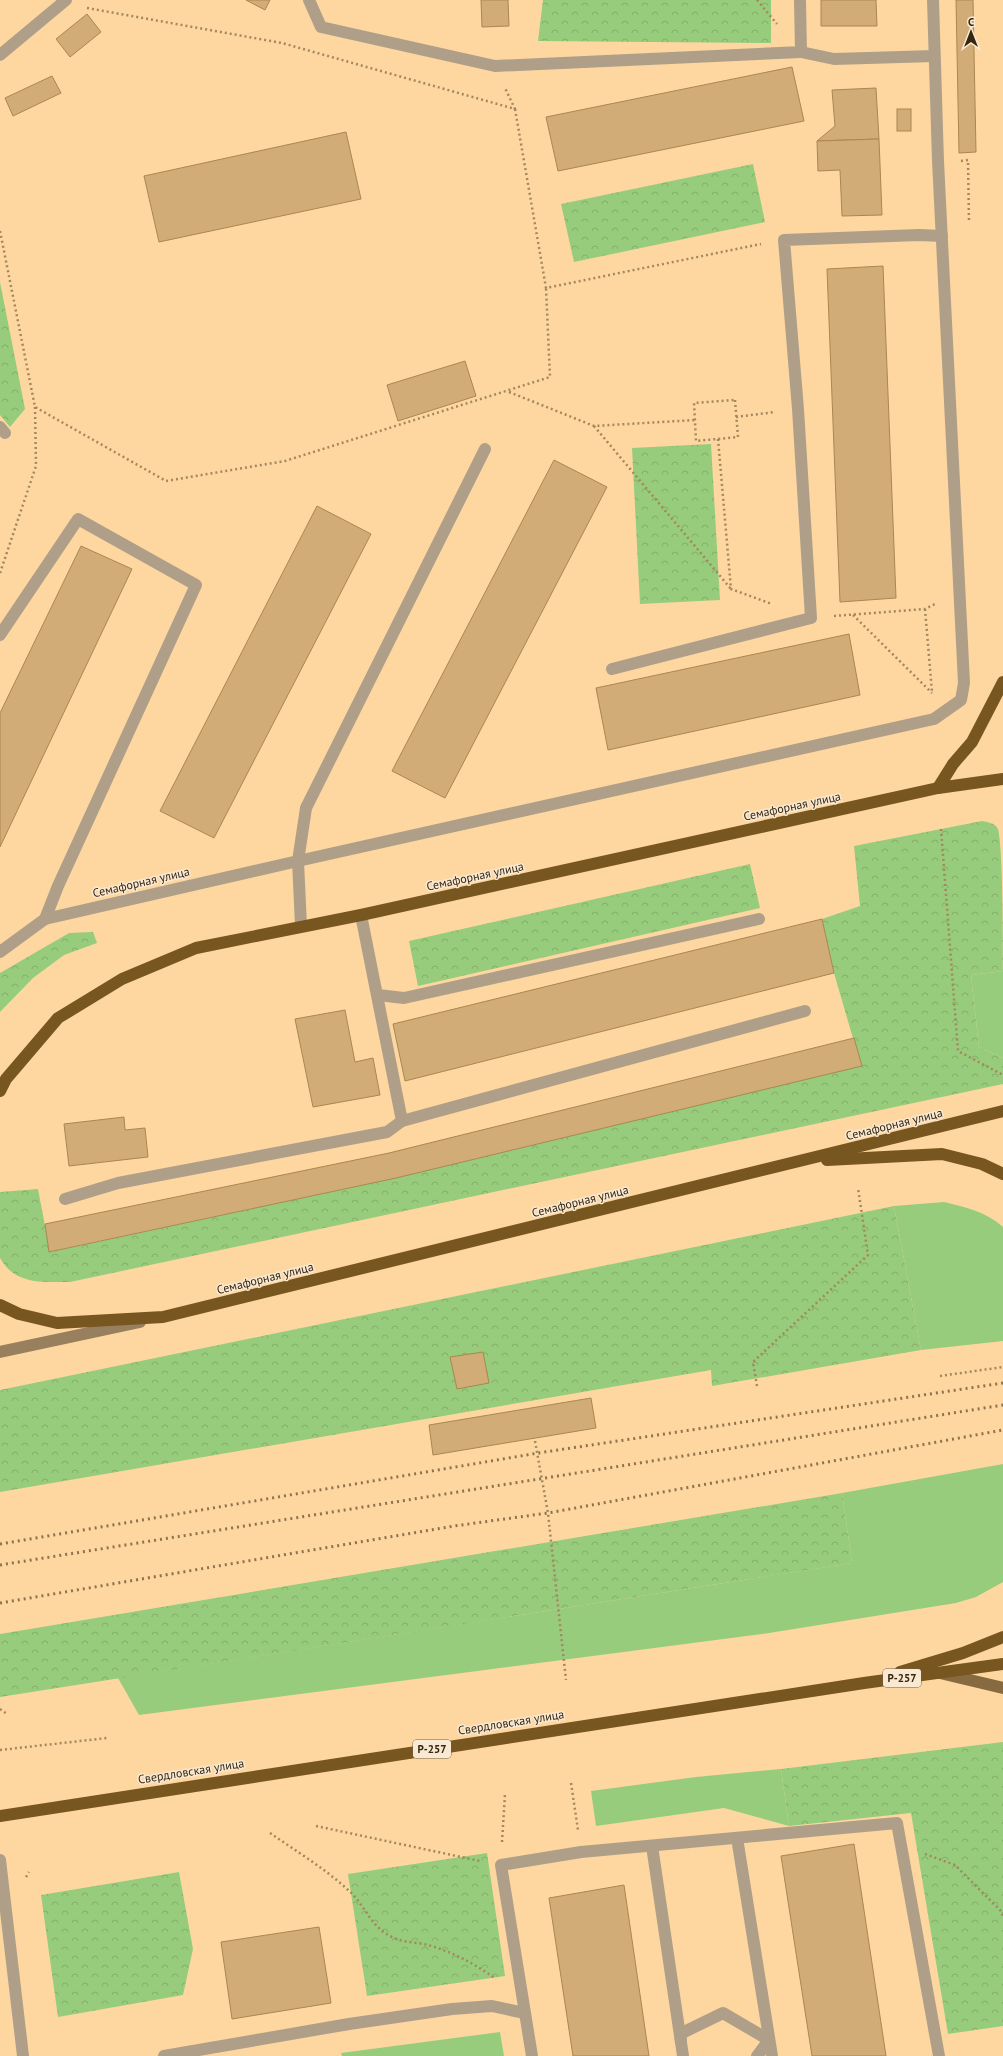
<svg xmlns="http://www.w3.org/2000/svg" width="1003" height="2056" viewBox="0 0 1003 2056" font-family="'PT Sans',sans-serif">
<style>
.green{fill:#97cc7d}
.forest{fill:url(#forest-crowns)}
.building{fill:#d2ac77;stroke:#aa8651}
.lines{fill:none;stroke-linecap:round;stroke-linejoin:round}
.path{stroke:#a3875f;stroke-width:2.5;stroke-dasharray:2 3;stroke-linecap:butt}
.lane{stroke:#b09f88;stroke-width:12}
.street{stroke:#b09f88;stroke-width:12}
.secondary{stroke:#98805e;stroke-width:12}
.primary{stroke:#876a3f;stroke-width:12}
.highway{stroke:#785620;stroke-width:12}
.rail{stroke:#8c734f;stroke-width:3;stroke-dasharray:2 4;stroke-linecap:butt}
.labels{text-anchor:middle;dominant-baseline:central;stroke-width:3;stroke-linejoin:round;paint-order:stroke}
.shield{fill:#f9e9d3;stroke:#70614b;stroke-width:1}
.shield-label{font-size:11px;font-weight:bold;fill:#362711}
.street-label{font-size:12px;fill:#362711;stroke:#f9e9d3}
</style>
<defs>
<pattern id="forest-crowns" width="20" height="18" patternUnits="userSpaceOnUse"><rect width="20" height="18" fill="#97cc7d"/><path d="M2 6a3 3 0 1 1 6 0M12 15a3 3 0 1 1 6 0" fill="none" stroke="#83af6b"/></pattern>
</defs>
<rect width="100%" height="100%" fill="#fed7a0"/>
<g class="green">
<polygon points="1003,971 1003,1058 979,1047 971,975"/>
<path d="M 944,1202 C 966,1207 986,1212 1003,1227 L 1003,1341 L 921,1350 L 894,1206 Z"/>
<polygon points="1003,1464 1003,1582 976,1597 956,1603 769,1633 139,1715 118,1678 852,1563 842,1493"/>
<polygon points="781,1769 789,1826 724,1808 596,1826 591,1791 696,1777"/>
<polygon points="500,2032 504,2056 342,2056 341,2053"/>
</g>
<g class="forest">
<polygon points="543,0 771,0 771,43 538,41"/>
<polygon points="753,164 765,222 574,262 561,204"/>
<polygon points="0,282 25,409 10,427 0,415"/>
<polygon points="711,444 720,600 640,604 632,448"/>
<path d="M 982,821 C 988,822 995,823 998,829 C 1003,848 1003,944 1003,971 L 971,975 L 979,1047 L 1003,1058 L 1003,1084 L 70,1282 C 42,1282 15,1285 0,1258 L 0,1192 L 38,1189 L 50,1252 L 396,1178 L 861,1066 L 834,973 L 822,919 L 860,906 L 854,846 Z"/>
<polygon points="750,864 760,908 418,986 409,941"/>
<polygon points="93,932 97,943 64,955 33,978 0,1012 0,973 69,933"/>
<polygon points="894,1206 921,1350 712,1386 711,1370 0,1492 0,1390"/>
<polygon points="842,1493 852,1563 0,1697 0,1634"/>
<polygon points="1003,1742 1003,2026 948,2034 911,1813 789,1826 781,1769"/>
<polygon points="487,1853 505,1976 367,1996 348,1874"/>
<polygon points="179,1872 193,1949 183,1995 58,2017 41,1895"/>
</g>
<g class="building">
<polygon points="246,0 270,0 265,10"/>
<polygon points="481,0 508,0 509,26 482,27"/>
<polygon points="821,0 876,0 877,26 821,26"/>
<polygon points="956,0 973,0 976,152 959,153"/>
<polygon points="87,14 101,32 70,57 56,39"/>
<polygon points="792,67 804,121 558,171 546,117"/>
<polygon points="52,76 61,93 13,116 5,98"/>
<polygon points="876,88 879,139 817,141 835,126 832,90"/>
<rect x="897" y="109" width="14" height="22"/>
<polygon points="346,132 361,199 159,242 144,176"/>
<polygon points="879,139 882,215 842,216 840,170 818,171 817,141"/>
<polygon points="883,266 896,598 840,602 827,269"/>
<polygon points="465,361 476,396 398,421 387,385"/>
<polygon points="554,460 607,487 445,798 392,771"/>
<polygon points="317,506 371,534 214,838 160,811"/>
<polygon points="81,546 132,569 0,847 0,713"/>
<polygon points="849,634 860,695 608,750 596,688"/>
<polygon points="822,919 834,973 405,1081 393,1024"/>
<polygon points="345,1010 355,1062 373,1058 380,1095 313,1107 295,1019"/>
<polygon points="854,1038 862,1066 396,1178 49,1252 45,1224 389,1153"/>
<polygon points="124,1117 125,1130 145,1128 148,1157 69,1166 64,1124"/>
<polygon points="483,1352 489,1383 457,1389 450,1357"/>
<polygon points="591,1398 596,1428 433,1455 429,1425"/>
<polygon points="854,1844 886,2056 812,2056 781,1856"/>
<polygon points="624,1885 649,2056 573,2056 549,1898"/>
<polygon points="319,1927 331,2003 232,2019 221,1942"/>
</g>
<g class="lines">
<g class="path">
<polyline points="757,0 777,24"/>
<polyline points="87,8 282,43 515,109 505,88"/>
<polyline points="515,109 546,288 761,244"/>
<polyline points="961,161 968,160 969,223"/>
<polyline points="0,231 35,407 166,481 285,461 550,377 546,288"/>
<polyline points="509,392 594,426 695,420"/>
<polygon points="735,400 738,437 696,441 694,403"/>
<polyline points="736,417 775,412"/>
<polyline points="594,426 731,589"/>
<polyline points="718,439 731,589 772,604"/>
<polyline points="0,573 36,466 35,407"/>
<polyline points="925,609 932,692"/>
<polyline points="853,615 932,693"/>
<polyline points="834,616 925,609 937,603"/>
<polyline points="941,829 958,1051 1003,1075"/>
<polyline points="940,1376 1003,1367"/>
<polyline points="757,1386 753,1362 868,1255 858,1188"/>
<polyline points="535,1441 548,1513 566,1680"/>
<polyline points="0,1709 7,1714"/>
<polyline points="0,1750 107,1738"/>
<polyline points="571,1783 578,1830"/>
<polyline points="316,1826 480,1861"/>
<path d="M 270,1833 C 296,1851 324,1868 347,1889 C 366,1905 369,1926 392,1937 C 403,1943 417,1942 428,1945 C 453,1952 475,1964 496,1979"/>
<polyline points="502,1842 505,1794"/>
<polyline points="925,1854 955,1865 1001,1911 1003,1917"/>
<polyline points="26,1877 29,1872"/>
</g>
<g class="lane">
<polyline points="309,0 321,27 495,66 801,52 800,0"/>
<polyline points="801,52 834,59 934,56"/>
<polyline points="0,55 66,0"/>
<polyline points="0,427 5,433"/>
<polyline points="0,635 78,519 196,585 58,886 45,919"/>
<polyline points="612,669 811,618 798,409 784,240 919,235 942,236"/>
<polyline points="298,861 306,808 485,449"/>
<polyline points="361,915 402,1121 805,1011"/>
<polyline points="378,995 404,998 759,919"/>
<polyline points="65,1199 118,1183 387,1132 402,1121"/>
<polyline points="737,1838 772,2056"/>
<polyline points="652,1846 683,2056"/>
<polyline points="0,1860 23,2056"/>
<polyline points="681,2041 680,2034 723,2013 769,2040 757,2056"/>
<polyline points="164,2056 349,2024 452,2009 492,2006 524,2013"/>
<polyline points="532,2056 501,1865 581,1852 897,1823 939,2056"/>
</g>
<g class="street">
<polyline points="301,926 298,861 934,719 961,700 964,683 938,161 933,0"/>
<polyline points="0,952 45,919 298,861"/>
</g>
<polyline class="secondary" points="0,1352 140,1322"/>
<polyline class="primary" points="940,1673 1003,1688"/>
<g class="highway">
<polyline points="938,788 953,764 972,742 1003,682"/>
<polyline points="0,1091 6,1079 58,1018 122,979 196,948 361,915 938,788 1003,779"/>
<polyline points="827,1160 942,1154 982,1164 1003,1174"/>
<polyline points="0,1305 19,1314 57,1323 163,1317 1003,1111"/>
<polyline points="900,1672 963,1653 1003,1637"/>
<polyline points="0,1816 864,1683 1003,1664"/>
</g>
<g class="rail">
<polyline points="0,1544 538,1453 1003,1383"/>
<polyline points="0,1565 1003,1405"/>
<polyline points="0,1603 454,1526 548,1513 1003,1430"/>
</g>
</g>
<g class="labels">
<g class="shield">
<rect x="883" y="1669" width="38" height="18" rx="3"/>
<rect x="413" y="1740" width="38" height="18" rx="3"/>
</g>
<g class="shield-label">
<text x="902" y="1678">Р-257</text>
<text x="432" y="1749">Р-257</text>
</g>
<g class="street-label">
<text transform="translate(792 806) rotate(-12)">Семафорная улица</text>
<text transform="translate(475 876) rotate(-12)">Семафорная улица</text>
<text transform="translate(141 882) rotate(-13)">Семафорная улица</text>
<text transform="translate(894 1124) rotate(-14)">Семафорная улица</text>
<text transform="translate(580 1201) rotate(-14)">Семафорная улица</text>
<text transform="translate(265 1278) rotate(-14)">Семафорная улица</text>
<text transform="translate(511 1722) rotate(-9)">Свердловская улица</text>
<text transform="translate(191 1771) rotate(-9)">Свердловская улица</text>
</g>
</g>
<g transform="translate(971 32)" stroke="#f9e9d3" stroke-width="3" paint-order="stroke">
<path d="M0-3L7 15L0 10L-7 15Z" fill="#362711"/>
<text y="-6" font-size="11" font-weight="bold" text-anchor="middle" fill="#362711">С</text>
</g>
</svg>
